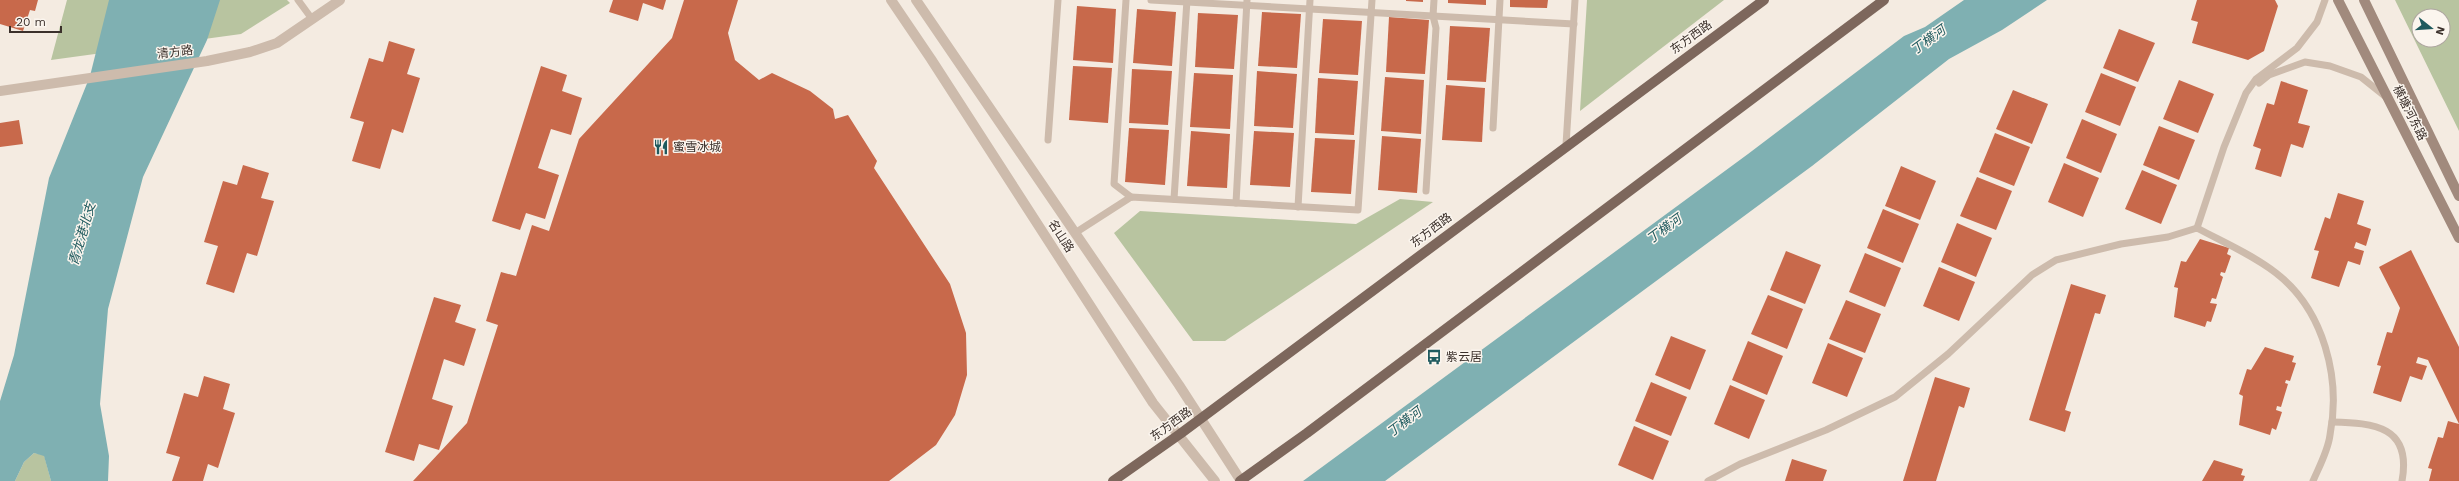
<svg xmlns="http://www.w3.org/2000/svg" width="2459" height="481" viewBox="0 0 2459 481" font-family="'Work Sans','Noto Sans SC',sans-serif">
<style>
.green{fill:#b8c4a0;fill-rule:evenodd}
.water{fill:#7fb0b2}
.building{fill:#c8694b}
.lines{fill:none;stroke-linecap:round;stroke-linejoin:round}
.service{stroke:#cdbbac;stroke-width:7}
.tertiary{stroke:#cdbbac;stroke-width:10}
.secondary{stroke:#a18a7d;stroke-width:10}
.primary{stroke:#7d675c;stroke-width:10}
.labels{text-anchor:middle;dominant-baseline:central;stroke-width:3;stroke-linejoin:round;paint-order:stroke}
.street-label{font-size:12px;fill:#3b302b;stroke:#fbf5ee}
.poi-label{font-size:12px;fill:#3b302b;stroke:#fbf5ee;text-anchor:start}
.water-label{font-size:13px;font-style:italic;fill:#1f5a5e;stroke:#fbf5ee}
</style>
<rect width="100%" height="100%" fill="#f4ebe1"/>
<g class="green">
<polygon points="67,0 287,0 290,3 241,34 51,60"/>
<polygon points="1587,0 1724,0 1580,111"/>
<path d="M 2395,0 L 2459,0 L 2459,131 ZM 2419,16 L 2443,16 L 2443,40 L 2419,40 Z"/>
<polygon points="1400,199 1433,202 1225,341 1193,341 1114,233 1140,211 1356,224"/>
<polygon points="34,453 44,455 51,481 15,481 24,462"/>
</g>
<g class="water">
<polygon points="109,0 220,0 207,40 143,177 108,309 100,404 109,456 108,481 51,481 44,456 34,453 24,462 15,481 0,481 0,401 14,355 49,178 90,76"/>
<polygon points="1964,0 2047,0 2002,30 1949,59 1812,166 1385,481 1303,481 1748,154 1904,36 1925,27"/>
</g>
<g class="building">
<polygon points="0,0 38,0 35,11 30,10 23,31 0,24"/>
<polygon points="613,0 666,0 663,10 643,3 638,21 609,12"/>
<polygon points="684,0 738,0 728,33 735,60 759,80 772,73 810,91 833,109 835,119 848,115 877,161 874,168 950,284 966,333 967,375 955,415 936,445 889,481 413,481 467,423 498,325 486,321 501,272 516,276 532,225 549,231 579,139 672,38"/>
<polygon points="1406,0 1423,0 1423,2 1406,1"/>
<polygon points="1448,0 1486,0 1486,5 1448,3"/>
<polygon points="1510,0 1548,0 1547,8 1510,7"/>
<polygon points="2197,0 2275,0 2278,6 2264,51 2248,60 2192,43 2198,22 2191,20"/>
<polygon points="1077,6 1116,9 1113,63 1073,60"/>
<polygon points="1137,9 1176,12 1172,66 1133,63"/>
<polygon points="1262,12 1301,14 1297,68 1258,66"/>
<polygon points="1198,13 1238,15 1234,69 1195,67"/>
<polygon points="1389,17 1429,20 1425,74 1386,72"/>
<polygon points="1323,19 1362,21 1358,75 1319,73"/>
<polygon points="1450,26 1490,28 1486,82 1447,80"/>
<polygon points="2119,29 2155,43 2138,82 2103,68"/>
<polygon points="389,41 415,49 407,74 420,78 403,133 392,129 380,169 352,161 364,122 350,118 369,58 383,62"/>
<polygon points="541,66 567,75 562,91 582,98 571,135 551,129 538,168 559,175 545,219 526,213 520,230 492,221"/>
<polygon points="1073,66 1112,68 1108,123 1069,120"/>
<polygon points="1132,69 1172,71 1168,125 1129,123"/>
<polygon points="1257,71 1297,74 1293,128 1254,126"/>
<polygon points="1194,73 1233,75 1230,129 1190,127"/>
<polygon points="2101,73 2136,87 2120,126 2085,112"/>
<polygon points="1385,77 1424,80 1421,134 1381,131"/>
<polygon points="1318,78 1358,81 1354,135 1315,133"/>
<polygon points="2179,80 2214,94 2198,133 2163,119"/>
<polygon points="2281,81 2308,90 2298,123 2310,126 2303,148 2291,144 2281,177 2255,169 2261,149 2253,146 2267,103 2274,105"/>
<polygon points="1446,85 1485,88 1482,142 1442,140"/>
<polygon points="2013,90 2048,104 2032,144 1996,129"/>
<polygon points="2082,119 2117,134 2101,173 2066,158"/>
<polygon points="19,120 23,144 0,147 0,123"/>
<polygon points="2159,126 2195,140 2179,180 2143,165"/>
<polygon points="1129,128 1169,130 1165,185 1125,182"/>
<polygon points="1191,131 1230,134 1227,188 1187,186"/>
<polygon points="1254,131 1294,133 1290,187 1250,185"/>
<polygon points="1995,133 2030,147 2014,186 1979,172"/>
<polygon points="1382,136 1421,139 1417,193 1378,190"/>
<polygon points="1315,138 1355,140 1351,194 1311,192"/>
<polygon points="2064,163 2099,178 2083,217 2048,202"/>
<polygon points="243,165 269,173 261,198 274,201 257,256 247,253 234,293 206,284 218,246 204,242 223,181 237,185"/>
<polygon points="1901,166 1936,181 1920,220 1885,206"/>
<polygon points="2142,170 2177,185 2161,224 2125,209"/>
<polygon points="1977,177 2012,191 1996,230 1960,216"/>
<polygon points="2338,193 2364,201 2357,224 2371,229 2366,246 2356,242 2354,248 2364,251 2360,265 2348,261 2339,287 2311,278 2319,251 2314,250 2325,217 2330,219"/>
<polygon points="1883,209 1919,224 1903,263 1867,248"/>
<polygon points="1957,223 1992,238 1976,277 1941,262"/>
<polygon points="2200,239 2229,248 2227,254 2231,256 2225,273 2221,272 2220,275 2223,277 2216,299 2212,298 2210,303 2217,304 2211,322 2207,321 2205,327 2174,317 2178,288 2174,287 2181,261 2186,262"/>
<polygon points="2411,250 2459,347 2459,481 2429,481 2432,469 2428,468 2438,437 2443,438 2448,421 2459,424 2428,360 2418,357 2416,363 2427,366 2422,380 2410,376 2401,402 2373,393 2381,366 2377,365 2387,332 2392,333 2400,308 2379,267"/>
<polygon points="1786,251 1821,265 1805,304 1770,290"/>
<polygon points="1865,253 1901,268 1885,307 1849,292"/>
<polygon points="1939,267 1975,282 1959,321 1923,306"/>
<polygon points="2071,284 2106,295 2100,314 2095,313 2065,410 2071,412 2065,432 2029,420"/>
<polygon points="1768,295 1803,309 1787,349 1751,334"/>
<polygon points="434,297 461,305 455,322 476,329 464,366 444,359 432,399 453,406 439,450 419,444 414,461 385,452"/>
<polygon points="1846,300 1881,314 1865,353 1829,339"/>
<polygon points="1671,336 1706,350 1690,390 1655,375"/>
<polygon points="1748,341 1783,356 1767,395 1732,380"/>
<polygon points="1828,343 1863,358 1847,397 1812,383"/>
<polygon points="2265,347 2294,356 2292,362 2296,363 2290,381 2286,380 2285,383 2288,384 2281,407 2277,406 2276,410 2282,412 2276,430 2272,428 2270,435 2239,425 2243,396 2239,394 2247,369 2251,370"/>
<polygon points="204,376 230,384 223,409 235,413 218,468 208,464 203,481 172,481 180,457 166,453 184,393 198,397"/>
<polygon points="1935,377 1970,388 1964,408 1959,406 1936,481 1903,481"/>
<polygon points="1651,382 1687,397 1671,436 1635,421"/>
<polygon points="1730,385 1765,400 1749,439 1714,424"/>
<polygon points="1634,426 1669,441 1653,480 1618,465"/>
<polygon points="1792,459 1827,470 1823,481 1785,481"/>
<polygon points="2214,460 2243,469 2241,475 2245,476 2243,481 2202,481"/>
</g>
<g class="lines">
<g class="service">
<polyline points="298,0 312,19"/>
<polyline points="1126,0 1114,184 1131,197"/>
<polyline points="1151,0 1574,24"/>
<polyline points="2259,83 2269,75 2305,62 2330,66 2361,77 2386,97"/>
<polyline points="1493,128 1500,0"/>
<polyline points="1048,140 1058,0"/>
<polyline points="1566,145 1575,0"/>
<polyline points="1426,191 1436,28 1433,16 1434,0"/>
<polyline points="1174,199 1187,0"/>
<polyline points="1236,203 1247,0"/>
<polyline points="1298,207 1310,0"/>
<polyline points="2197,228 2224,147 2246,93 2256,79 2297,48 2317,22 2325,0"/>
<polyline points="1075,233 1131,197 1358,210 1372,0"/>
<path d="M 2332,422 C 2374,423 2412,426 2402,481"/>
<path d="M 1708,481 L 1740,464 L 1826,430 L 1895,397 L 1948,354 L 2032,275 L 2056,260 L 2121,244 L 2168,237 L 2197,228 C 2223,242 2253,255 2276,273 C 2324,310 2341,378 2330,435 C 2328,451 2319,467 2313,481"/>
</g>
<g class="tertiary">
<polyline points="891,0 931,59 1153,403 1215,481"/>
<polyline points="916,0 1179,385 1241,481"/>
<polyline points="0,91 207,61 250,52 277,43 340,0"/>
</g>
<g class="secondary">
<polyline points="2338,0 2459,238"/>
<polyline points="2364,0 2459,196"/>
</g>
<g class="primary">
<polyline points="1113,481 1180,434 1764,0"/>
<polyline points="1240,481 1307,433 1884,0"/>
</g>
</g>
<defs>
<g id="restaurant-bare" transform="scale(1.2)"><path d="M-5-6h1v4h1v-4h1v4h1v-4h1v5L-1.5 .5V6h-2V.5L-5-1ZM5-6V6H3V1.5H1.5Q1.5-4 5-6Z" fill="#1f5a5e" stroke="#fbf5ee" stroke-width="2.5" paint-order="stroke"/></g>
<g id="bus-bare" transform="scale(1.2)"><path d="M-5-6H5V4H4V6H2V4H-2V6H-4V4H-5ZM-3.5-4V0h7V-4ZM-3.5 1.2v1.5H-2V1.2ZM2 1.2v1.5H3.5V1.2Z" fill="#1f5a5e" stroke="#fbf5ee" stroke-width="2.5" paint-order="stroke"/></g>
</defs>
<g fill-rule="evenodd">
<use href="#restaurant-bare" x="661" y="147"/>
<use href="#bus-bare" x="1434" y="357"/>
</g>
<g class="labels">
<g class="street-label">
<text transform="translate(1691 37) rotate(-36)">东方西路</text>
<text transform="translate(175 52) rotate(-7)">清方路</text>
<text transform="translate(2410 113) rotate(63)">横塘河东路</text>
<text transform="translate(1431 230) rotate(-37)">东方西路</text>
<text transform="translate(1061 236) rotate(57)">名山路</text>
<text transform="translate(1171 424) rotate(-36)">东方西路</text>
</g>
<g class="poi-label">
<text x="673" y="147">蜜雪冰城</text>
<text x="1446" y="357">紫云居</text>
</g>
<g class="water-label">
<text transform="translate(1928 40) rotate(-36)">丁横河</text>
<text transform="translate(1664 229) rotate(-36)">丁横河</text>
<text transform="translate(82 234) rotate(-74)">青龙港北支</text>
<text transform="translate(1404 422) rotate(-37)">丁横河</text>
</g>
</g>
<g transform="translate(2431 28) rotate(107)"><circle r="19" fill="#fbf5ee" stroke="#aea6a0"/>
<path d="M0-3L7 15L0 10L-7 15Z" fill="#1f5a5e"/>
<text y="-6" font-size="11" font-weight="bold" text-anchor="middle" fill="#3b302b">N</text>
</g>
<path d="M10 26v6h51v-6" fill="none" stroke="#3b302b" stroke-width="2"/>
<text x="16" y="26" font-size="12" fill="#3b302b" stroke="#fbf5ee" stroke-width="3" paint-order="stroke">20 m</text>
</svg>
